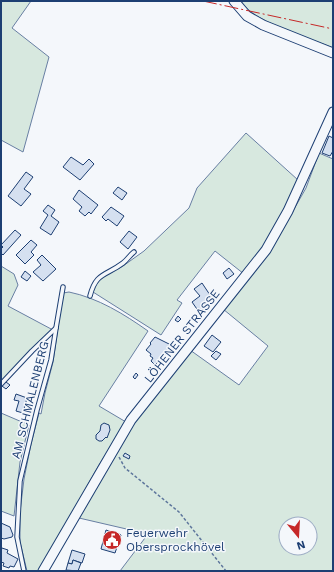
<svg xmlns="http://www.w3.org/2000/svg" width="334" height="572" viewBox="0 0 334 572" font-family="'Work Sans',sans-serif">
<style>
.green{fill:#d7e8df;stroke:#687fa3;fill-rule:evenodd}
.building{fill:#d5e0f0;stroke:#1d3f73}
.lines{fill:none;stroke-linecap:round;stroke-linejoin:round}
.lane-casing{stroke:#1d3f73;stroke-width:5.5}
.secondary-casing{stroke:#1d3f73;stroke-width:11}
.path{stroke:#5e769c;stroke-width:1.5;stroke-dasharray:3 2;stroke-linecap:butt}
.lane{stroke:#f4f7fb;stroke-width:3.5}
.secondary{stroke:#f4f7fb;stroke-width:9}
.power{stroke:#c62828;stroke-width:1;stroke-dasharray:14 3 2 3;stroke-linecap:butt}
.labels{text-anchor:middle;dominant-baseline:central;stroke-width:3;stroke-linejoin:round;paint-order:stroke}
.street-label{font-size:12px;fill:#1d3f73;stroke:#f4f7fb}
.poi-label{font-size:12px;fill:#1d3f73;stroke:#f4f7fb;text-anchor:start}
</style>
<rect width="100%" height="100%" fill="#f4f7fb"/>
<g class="green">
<polygon points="1,1 31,1 12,28 49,57 23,152 1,140"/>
<path d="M 241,1 L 333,1 L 333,48 C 312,39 250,21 241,1 Z"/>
<polygon points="246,133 298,180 284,210 263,248 244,274 215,251 177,300 182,303 161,335 93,292 94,285 101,278 123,266 144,251 189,208 197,188"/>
<path d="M 319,153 L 333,159 L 333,571 L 120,571 L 148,534 L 79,518 L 132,425 L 190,350 L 239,385 L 268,346 L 223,309 L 277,239 L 306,188 ZM 286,524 L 310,524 L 310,548 L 286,548 Z"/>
<polygon points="1,266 14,274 18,285 8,306 53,330 1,382"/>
<path d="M 69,292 C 98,298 124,314 148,331 L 99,406 L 126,422 L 99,465 L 39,571 L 27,571 L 20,542 L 20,512 L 24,479 L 31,444 L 39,413 L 41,414 L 45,393 L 53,362 L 63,293 Z"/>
<polygon points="1,413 29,425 20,462 14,516 1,511"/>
</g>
<g class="building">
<polygon points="329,136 333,138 333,151 330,156 322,153"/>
<polygon points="71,157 83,165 89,159 94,164 80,180 63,167"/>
<polygon points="26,172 33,177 24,189 31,194 21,206 8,196"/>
<polygon points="118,187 127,193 122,200 113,193"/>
<polygon points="79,190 98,205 91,214 89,212 85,216 79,211 82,207 73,199"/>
<polygon points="48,205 55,210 51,216 59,222 51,235 40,228 48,215 43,211"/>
<polygon points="111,207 124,216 117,226 108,219 106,221 102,217"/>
<polygon points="15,230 21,235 3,255 1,253 1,249 3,247 1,245"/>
<polygon points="129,231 137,237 128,249 120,242"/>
<polygon points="31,240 37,245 31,252 34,255 25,264 16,255"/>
<polygon points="42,255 56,269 43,281 33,272 41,265 37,260"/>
<polygon points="229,268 234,274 227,279 223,273"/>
<polygon points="25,271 31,276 27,281 21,277"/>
<polygon points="202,283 214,301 199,312 192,302 200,296 194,289"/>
<polygon points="178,316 181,319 178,322 175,320"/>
<polygon points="212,335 221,342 213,352 204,346"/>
<polygon points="155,337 173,346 174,349 168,356 166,354 155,365 151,361 153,358 150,356 151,354 146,350 151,344 150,343"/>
<polygon points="216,351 221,354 216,360 211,356"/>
<polygon points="136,373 138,375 135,379 133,377"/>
<polygon points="6,382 10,385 6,389 2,386"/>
<polygon points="16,394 27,398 23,413 16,411 19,401 14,400"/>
<polygon points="104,423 109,425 110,430 107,438 106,437 102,441 99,441 96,439 96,435 100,431 101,425"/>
<polygon points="125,453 130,456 129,459 123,456"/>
<polygon points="1,523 10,527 13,535 12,537 4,539 1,538"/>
<polygon points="106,530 121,535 115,553 101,549"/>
<polygon points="2,548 8,550 7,553 18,559 14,567 10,566 9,568 3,566 4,563 1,562 1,550"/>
<polygon points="72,550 85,554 82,563 73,560 72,564 68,563"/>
<polygon points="73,560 81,563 78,571 66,570 68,563 72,564"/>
</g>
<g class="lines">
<g class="lane-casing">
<g id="lane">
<path d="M 90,296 C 96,272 106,276 123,263 C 127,260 130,255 134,252"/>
<polyline points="1,384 32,351 56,328 63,287"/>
<polyline points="24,571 17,537 20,481 37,410 51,360 56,328"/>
</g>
</g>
<g class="secondary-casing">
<g id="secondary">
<polyline points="234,1 247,16 263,25 333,53"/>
<polyline points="43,571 131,420 266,250 288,211 333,112"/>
</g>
</g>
<polyline class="path" points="119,457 125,468 179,512 226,571"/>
<use href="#lane" class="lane"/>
<use href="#secondary" class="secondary"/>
<polyline class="power" points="203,1 333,29"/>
</g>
<defs>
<g id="civic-disc" transform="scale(1)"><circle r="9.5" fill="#c62828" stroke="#f4f7fb"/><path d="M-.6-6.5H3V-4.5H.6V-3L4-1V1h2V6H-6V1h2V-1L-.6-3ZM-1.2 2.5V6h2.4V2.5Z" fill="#fff"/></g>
</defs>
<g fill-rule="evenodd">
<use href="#civic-disc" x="112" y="540"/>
</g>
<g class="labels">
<g class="street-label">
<text transform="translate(182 336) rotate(-52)">LÖHENER STRASSE</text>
<text transform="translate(30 400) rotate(-76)">AM SCHMALENBERG</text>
</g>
<g class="poi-label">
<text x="126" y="533">Feuerwehr<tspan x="126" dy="14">Obersprockhövel</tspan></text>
</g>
</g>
<rect width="334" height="572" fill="none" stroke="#1d3f73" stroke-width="4"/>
<g transform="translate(298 536) rotate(162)"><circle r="19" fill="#f4f7fb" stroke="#9eadc5"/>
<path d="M0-3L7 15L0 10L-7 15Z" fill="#c62828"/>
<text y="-6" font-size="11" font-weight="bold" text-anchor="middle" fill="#1d3f73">N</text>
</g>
</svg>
